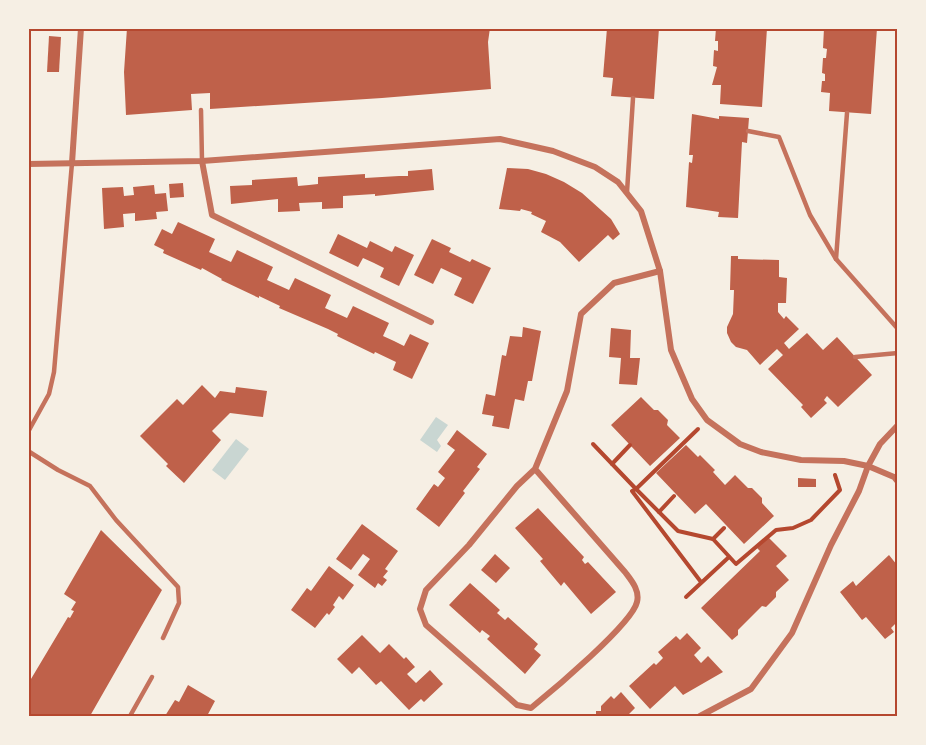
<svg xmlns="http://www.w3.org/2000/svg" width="926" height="745" viewBox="0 0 926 745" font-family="'Asap Condensed',sans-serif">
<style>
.water{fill:#c9d6d2}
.building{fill:#bf614a}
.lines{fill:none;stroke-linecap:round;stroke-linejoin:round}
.path{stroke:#b5482f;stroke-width:4}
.service{stroke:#c5725c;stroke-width:4.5}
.minor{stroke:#c5725c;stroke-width:6}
.neatline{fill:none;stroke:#b5482f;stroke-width:2}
</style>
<rect width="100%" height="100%" fill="#f6efe4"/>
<g class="water">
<polygon points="436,417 448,425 437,440 441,446 437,452 420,440"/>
<polygon points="236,439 249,449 225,480 212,470"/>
</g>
<g class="building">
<polygon points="127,28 490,28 488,42 491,89 382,98 210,109 210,93 191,94 192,110 126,115 124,72"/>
<polygon points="607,28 659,28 654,99 611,96 613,78 603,77"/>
<polygon points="716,28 767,28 762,107 720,104 721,85 712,85 717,67 713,66 714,50 718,51 718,41 715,41"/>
<polygon points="824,28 877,28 871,114 829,111 830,93 821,92 822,81 825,81 825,74 822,73 823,58 826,58 827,49 823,48"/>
<polygon points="49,36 61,37 59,72 47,72"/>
<polygon points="692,114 719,119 719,116 749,118 747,143 742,142 738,218 718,217 719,212 686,207 689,162 692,163 693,155 689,155"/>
<polygon points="507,168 528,169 546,174 564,182 582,193 611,219 620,234 613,240 608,235 579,262 560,242 541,232 546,221 531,214 532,212 521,209 520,211 499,209"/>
<polygon points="432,169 434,190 375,196 375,194 343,196 343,208 322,209 322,202 299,203 300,211 278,212 278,199 231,204 230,186 252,185 252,180 297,177 298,186 309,185 318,184 318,177 365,174 365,178 399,176 408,176 408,171"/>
<polygon points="183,183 184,197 170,198 169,184"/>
<polygon points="154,185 155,194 166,193 168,211 156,212 157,219 135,221 135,213 123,214 124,227 104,229 102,188 123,187 124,196 134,195 133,187"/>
<polygon points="178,222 215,239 209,252 231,262 237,250 273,267 267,280 289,290 295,278 331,295 325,308 347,318 353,306 389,323 383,336 394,341 404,346 410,334 429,343 412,379 393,370 396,362 375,352 374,354 337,336 338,334 328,329 279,308 280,306 259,296 259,298 221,280 222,279 202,268 201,270 163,253 164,250 154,245 162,229 172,234"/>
<polygon points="338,234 367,248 370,241 392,252 395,246 414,255 399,286 380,277 384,268 374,263 363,258 358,267 329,253"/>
<polygon points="432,239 451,248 449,252 470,262 472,259 491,268 473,304 454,295 462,278 441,268 433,284 414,275"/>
<polygon points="731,256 738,256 738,259 779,260 779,277 787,278 786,303 778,303 778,312 784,319 786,316 799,329 784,343 789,349 807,333 823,350 837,337 872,375 838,407 827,396 824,400 827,403 811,418 801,407 803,405 768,369 783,355 777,349 760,365 747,350 736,347 731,342 727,333 727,327 733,314 734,290 730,290"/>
<polygon points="523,327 541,331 532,381 528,381 524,401 515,399 509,429 492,426 494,416 482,414 486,394 495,396 502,355 506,356 510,336 522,337"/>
<polygon points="611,328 631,330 630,358 640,358 637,385 619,384 621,358 609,357"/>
<polygon points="202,385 215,398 220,391 235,393 236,387 267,391 263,417 230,413 212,431 221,440 184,483 166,466 168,464 140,436 177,399 183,405"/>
<polygon points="641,397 654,410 658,410 668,420 667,425 680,438 650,466 611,425"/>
<polygon points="457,430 487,454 477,467 480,469 463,491 465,493 439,527 416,509 434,484 438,487 445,478 438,472 455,450 447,444"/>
<polygon points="686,445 698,457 700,455 715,470 713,472 725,485 735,475 748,488 752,488 762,498 762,503 774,516 744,544 706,504 695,514 656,473"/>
<polygon points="798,478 816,479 816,487 798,487"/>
<polygon points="538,508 584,557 582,560 585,564 588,562 616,592 591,614 564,582 561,586 540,561 543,559 515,528"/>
<polygon points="362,524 398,551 385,569 388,571 383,577 387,580 382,586 378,583 375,588 358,575 370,559 363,554 351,570 336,559"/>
<polygon points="101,530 162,590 90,716 28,716 28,684 68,617 70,618 74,611 71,610 76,602 64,594"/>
<polygon points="768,537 787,556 776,566 789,580 776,592 776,597 766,607 762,606 738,630 738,635 732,640 701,608 760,551 757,548"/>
<polygon points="495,554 510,568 496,583 481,570"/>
<polygon points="889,555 897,565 897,622 891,628 894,632 885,639 866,617 862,620 840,592 853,581 856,586"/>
<polygon points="329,566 354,585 343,600 339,596 333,605 335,607 329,615 327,613 315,628 291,610 307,588 311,591"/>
<polygon points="470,583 500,610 497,613 505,620 508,617 538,644 534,649 541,655 525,674 487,639 490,636 482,630 480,633 449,605"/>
<polygon points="687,633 701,648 694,655 701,663 708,656 723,672 683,695 675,686 650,709 629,686 654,663 656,665 663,658 658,652 676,636 680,640"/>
<polygon points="362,635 380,653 389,644 404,659 406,657 415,667 407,674 416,683 430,670 443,684 424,702 421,699 409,710 381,681 376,685 359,667 352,674 337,659"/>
<polygon points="188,685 215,701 207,716 165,716 175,700 179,702"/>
<polygon points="621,692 635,708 628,715 630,716 596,716 596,711 601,711 601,706 611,696 614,699"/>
</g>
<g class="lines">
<g class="path">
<polyline points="593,444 636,489 698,429"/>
<polyline points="612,464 630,445"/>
<polyline points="636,489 632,491 701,582"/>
<polyline points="636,489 678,531 713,539 724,528"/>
<polyline points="659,512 674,496"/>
<polyline points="713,539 736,564 776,530 793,528 811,520 840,490 835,475"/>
<polyline points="686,597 729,557"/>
</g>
<g class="service">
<polyline points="201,110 202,161"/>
<polyline points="748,131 779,137 810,215 836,259 898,329"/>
<polyline points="627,192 633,98"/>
<polyline points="836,259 847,113"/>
<polyline points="855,357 898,353"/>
<polyline points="28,432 49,394 54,372 72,163"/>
<polyline points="28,451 58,470 90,486 116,520 178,587 179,603 163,638"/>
<polyline points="130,716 152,677"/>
</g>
<g class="minor">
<polyline points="202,161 212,215 431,322"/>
<polyline points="72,163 81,28"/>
<polyline points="28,164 202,161 500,139 553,151 595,167 618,182 641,211 660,271 671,350 692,399 707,420 740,444 761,452 801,460 844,461 868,466 894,477 898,482"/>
<path d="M 535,469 L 625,572 C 631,580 640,590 637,602 C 632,624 552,691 531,708 L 517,705 L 426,625 L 420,609 L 426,590 L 469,545 L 517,486 L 535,469 L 567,391 L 581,314 L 614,283 L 660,271"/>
<polyline points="700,716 751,689 792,633 831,545 859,491 868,466 880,444 898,425"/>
</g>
</g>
<rect width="926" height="745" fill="none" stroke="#f6efe4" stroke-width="60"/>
<rect x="30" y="30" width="866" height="685" class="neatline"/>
</svg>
